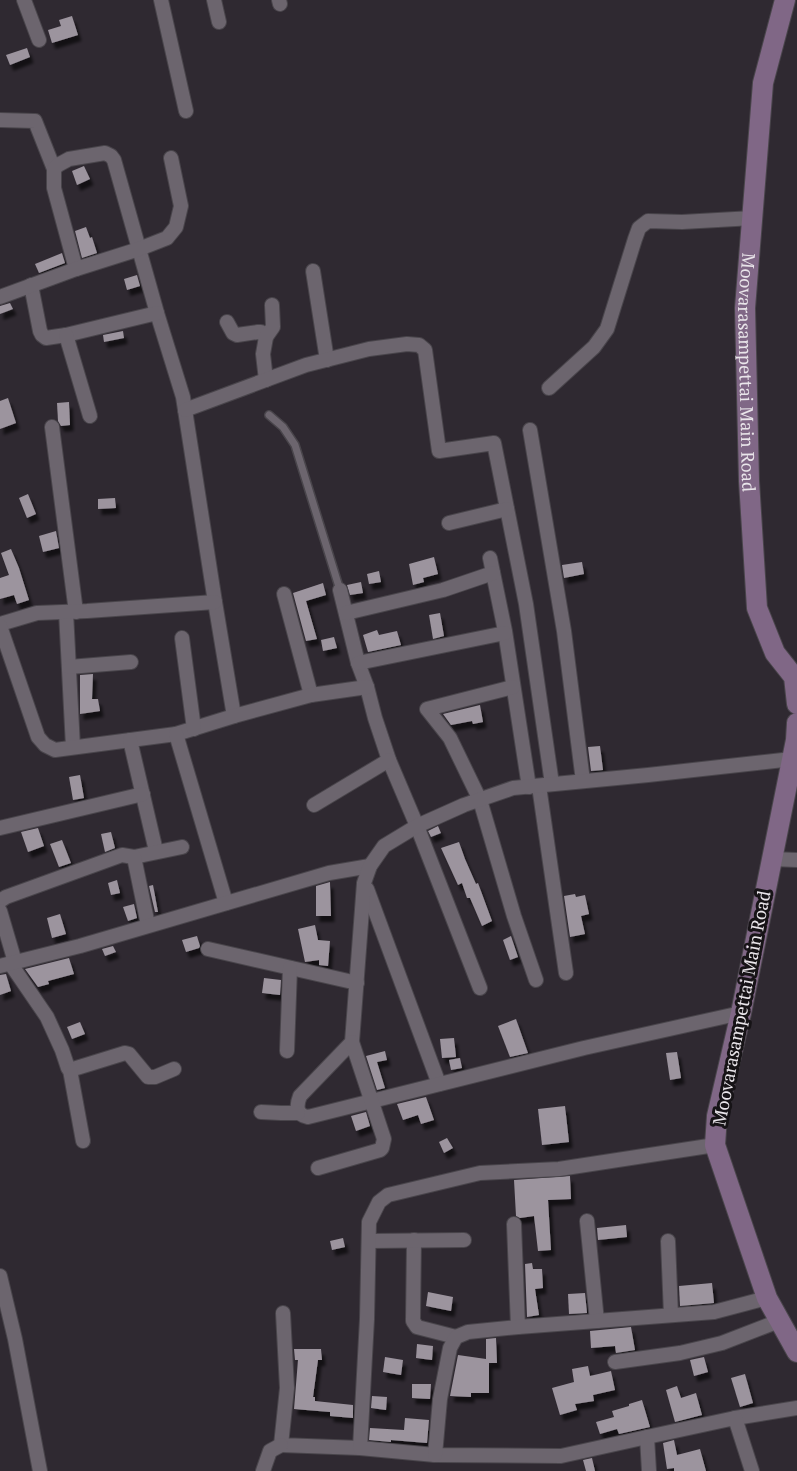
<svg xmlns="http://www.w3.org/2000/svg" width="797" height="1471" viewBox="0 0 797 1471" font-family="'PT Serif',serif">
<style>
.building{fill:#9c949e;filter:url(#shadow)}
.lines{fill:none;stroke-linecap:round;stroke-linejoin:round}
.lane-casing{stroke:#49454b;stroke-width:10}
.street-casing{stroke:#49454b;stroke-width:16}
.secondary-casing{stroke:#49454b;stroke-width:22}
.lane{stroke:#6c656e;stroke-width:7}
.street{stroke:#6c656e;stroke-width:14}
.secondary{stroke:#806786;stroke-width:20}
.labels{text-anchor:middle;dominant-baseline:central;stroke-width:6;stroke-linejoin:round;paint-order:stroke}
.street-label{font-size:18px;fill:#e9e5ea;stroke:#161316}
</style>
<defs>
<filter id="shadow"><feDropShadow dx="3.5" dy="6" stdDeviation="1.5" flood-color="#0009"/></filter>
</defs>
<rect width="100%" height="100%" fill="#2f2931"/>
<g class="building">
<polygon points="72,16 78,35 52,43 48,30 61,26 59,20"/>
<polygon points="27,48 30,57 10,65 6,55"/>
<polygon points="84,166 90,179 77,185 72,171"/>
<polygon points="86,227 90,238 92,237 97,253 82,258 75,231"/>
<polygon points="62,253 65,263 39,273 35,264"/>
<polygon points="137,275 140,286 127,290 124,279"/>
<polygon points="10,303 13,309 0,314 0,306"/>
<polygon points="123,331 124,338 104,342 103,335"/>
<polygon points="8,398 16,423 0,429 0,401"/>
<polygon points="69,402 70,425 61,426 58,421 57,403"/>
<polygon points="28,494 36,514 27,518 19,498"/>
<polygon points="115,498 116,508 98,509 98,499"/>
<polygon points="56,531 59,548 43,552 39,536"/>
<polygon points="11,549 19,568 29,600 17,604 14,595 0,599 0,578 9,575 1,553"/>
<polygon points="434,557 438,574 423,578 424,582 413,585 409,564"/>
<polygon points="582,562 584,574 564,578 562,565"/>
<polygon points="379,571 381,582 369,584 367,574"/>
<polygon points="361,582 363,593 350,595 347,585"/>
<polygon points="323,583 326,595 306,601 317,639 306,641 293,593"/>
<polygon points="440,613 444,636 433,639 429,615"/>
<polygon points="377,630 379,635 397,631 401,645 368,652 363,635"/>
<polygon points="334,637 337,648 323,651 321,640"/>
<polygon points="93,674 92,699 98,699 100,711 80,714 80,675"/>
<polygon points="480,705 483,722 473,724 472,721 451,725 443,714"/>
<polygon points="600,746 603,770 591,771 588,747"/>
<polygon points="80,775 84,798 73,800 69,777"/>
<polygon points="438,826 441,833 431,837 428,831"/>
<polygon points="38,828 44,846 28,852 21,832"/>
<polygon points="111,832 115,848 105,852 101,834"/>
<polygon points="62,840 71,863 59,867 50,844"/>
<polygon points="459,842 465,859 476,884 478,883 492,921 482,926 470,898 467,898 462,883 458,885 441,848"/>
<polygon points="117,880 120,893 111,895 108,883"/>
<polygon points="330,882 331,916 316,916 316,886"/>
<polygon points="153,885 158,912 155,912 149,886"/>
<polygon points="575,894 576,897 585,895 589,914 581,916 585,934 570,937 564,896"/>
<polygon points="134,904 137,918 128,921 123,907"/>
<polygon points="60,914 66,934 52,938 47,918"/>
<polygon points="315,925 318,940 330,941 328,966 319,965 319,960 305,962 298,929"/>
<polygon points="197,936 200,946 199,948 186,952 182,940"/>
<polygon points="511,936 518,957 510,960 503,940"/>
<polygon points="113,946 116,952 105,956 102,949"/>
<polygon points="69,958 74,974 48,981 49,984 38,987 25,969"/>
<polygon points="6,974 11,991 0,995 0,975"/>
<polygon points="264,978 281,980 280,995 262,993"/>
<polygon points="516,1019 528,1053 510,1057 498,1026"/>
<polygon points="80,1022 85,1034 72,1039 67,1027"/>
<polygon points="454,1038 456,1057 442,1058 440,1039"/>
<polygon points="385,1051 387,1060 377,1062 385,1088 377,1090 366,1056"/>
<polygon points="677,1052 681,1078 670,1080 666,1053"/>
<polygon points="460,1058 462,1068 451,1070 449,1060"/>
<polygon points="426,1097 434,1120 421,1124 418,1115 403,1120 397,1104"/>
<polygon points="565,1106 569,1142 542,1145 538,1109"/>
<polygon points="366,1112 370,1126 356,1131 351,1116"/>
<polygon points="447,1138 453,1148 444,1153 439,1142"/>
<polygon points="570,1176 571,1199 548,1200 551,1250 538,1251 534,1216 520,1218 516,1216 514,1180"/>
<polygon points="626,1225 627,1237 598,1240 597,1228"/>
<polygon points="343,1238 345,1247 332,1250 330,1241"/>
<polygon points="532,1263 533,1269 542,1269 543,1288 535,1289 539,1315 527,1317 525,1264"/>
<polygon points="712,1283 714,1303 680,1306 679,1286"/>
<polygon points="428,1292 453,1297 451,1311 426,1306"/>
<polygon points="585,1293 587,1313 569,1314 568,1294"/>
<polygon points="631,1327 635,1350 616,1353 615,1346 591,1348 590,1331"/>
<polygon points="496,1338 497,1363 489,1363 489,1393 471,1393 471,1397 450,1396 458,1355 486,1359 486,1339"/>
<polygon points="417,1344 433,1346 432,1360 416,1358"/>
<polygon points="294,1349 321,1349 322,1360 318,1360 313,1397 315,1397 315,1401 353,1405 353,1418 330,1416 330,1412 294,1409 298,1360 295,1360"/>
<polygon points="385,1357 403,1360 401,1375 383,1372"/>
<polygon points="704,1357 708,1372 694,1376 690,1360"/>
<polygon points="588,1366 590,1376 611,1371 615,1390 593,1395 594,1401 575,1404 577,1410 560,1415 552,1388 574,1382 572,1369"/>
<polygon points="745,1374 753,1403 740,1407 731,1378"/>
<polygon points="412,1384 431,1384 430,1399 412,1398"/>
<polygon points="677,1386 681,1398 696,1393 702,1415 675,1422 666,1390"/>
<polygon points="372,1396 387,1397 386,1410 371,1408"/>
<polygon points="642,1400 650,1427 619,1434 617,1429 600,1434 596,1422 614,1417 612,1411 629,1406 629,1404"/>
<polygon points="405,1418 429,1420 427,1443 391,1440 391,1442 369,1440 370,1428 404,1430"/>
<polygon points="674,1440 677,1455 700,1449 706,1471 674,1471 674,1468 667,1469 663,1443"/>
<polygon points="592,1458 595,1471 586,1471 583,1460"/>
</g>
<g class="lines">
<g class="lane-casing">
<polyline id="lane" points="269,415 283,427 295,445 340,590"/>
</g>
<g class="street-casing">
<g id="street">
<polyline points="24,0 39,40"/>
<polyline points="161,0 186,111"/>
<polyline points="214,0 219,22"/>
<polyline points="279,0 280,4"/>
<polyline points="0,120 35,121 54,169"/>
<polyline points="76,269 54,188 54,169 58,165 69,159 105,153 111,156 114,160 157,313 183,397 215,602 234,716"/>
<polyline points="313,271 327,360"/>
<polyline points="31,285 40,331 42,335 46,338 66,335 157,313"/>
<polyline points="0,297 76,269 139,249 167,238 176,227 181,206 171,158"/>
<polyline points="227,322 233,333 237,335 258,332 261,332 266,337"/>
<polyline points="66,335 90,416"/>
<polyline points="266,380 263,354 266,337 273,327 272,305"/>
<polyline points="549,388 594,347 607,329 635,239 639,228 648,221 682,222 753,218"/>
<polyline points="185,410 306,365 369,349 407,344 419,345 425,350 439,451 494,443 526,604 552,784"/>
<polyline points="52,427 76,612"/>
<polyline points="530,430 564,631 583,781"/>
<polyline points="449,523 507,509"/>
<polyline points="490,558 505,631 529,787"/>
<polyline points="340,590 358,663 367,687 375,718 389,760 417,826 480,988"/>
<polyline points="284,594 311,695"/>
<polyline points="66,612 73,747"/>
<polyline points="346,613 443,590 493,573"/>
<polyline points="0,624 37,613 87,611 215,602"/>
<polyline points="0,626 38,737 45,745 55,750 176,734 234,716 311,695 367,687"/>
<polyline points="182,638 194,729"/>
<polyline points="358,663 505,633"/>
<polyline points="69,667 131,662"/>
<polyline points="513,687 427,709 450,738 480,800 514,916 536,980"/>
<polyline points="176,734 226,903"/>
<polyline points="130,740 156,851"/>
<polyline points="539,786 566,973"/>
<polyline points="314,805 389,760"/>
<polyline points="0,828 143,794"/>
<polyline points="134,857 182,847"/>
<polyline points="772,859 797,860"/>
<polyline points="367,889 439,1084"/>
<polyline points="0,901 6,897 122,855 134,857 148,925"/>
<polyline points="0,911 15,962"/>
<polyline points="208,949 357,983"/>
<polyline points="10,963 47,1017 62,1050 68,1068 70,1070 125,1053 129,1054 148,1077 155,1077 174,1069"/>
<polyline points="0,966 80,946 329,873 370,866"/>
<path d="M 741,1013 L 584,1048 L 308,1117 C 296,1115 296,1106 300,1096 L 352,1042 L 364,883 L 370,866 L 384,846 L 417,826 L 464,805 L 513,788 L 648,775 L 792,759"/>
<polyline points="287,1051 290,968"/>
<polyline points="70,1070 83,1141"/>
<polyline points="261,1112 281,1113 298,1113"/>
<polyline points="318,1168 380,1150 382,1148 384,1139 352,1042"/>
<polyline points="587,1221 597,1321"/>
<polyline points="514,1224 518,1327"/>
<polyline points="414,1240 413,1321 417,1327 456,1337"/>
<polyline points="369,1241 464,1240"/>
<polyline points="668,1241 671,1315"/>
<polyline points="0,1276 15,1339 40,1471"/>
<polyline points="283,1313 287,1388 281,1445 360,1448"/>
<polyline points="615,1362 680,1353 722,1343 779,1321"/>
<polyline points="735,1418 797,1408"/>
<polyline points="647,1437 561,1456 435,1455 360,1448 367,1319 369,1222 379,1202 388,1195 480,1173 559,1169 715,1145"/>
<polyline points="435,1455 440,1399 450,1348 456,1337 468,1332 518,1327 714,1312 767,1298"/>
<polyline points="263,1471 270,1451 281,1445"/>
<polyline points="649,1471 647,1437 735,1418 752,1471"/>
</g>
</g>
<g class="secondary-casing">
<g id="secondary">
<path id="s1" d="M 785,0 L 763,83 L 745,308 L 749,481 L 757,608 L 775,653 L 794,677 L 797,704"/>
<polyline points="797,723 796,740 741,1013 717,1116 715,1145 767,1298 797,1352"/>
</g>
</g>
<use href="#lane" class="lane"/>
<use href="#street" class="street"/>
<use href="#secondary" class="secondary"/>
</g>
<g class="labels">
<g class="street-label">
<text stroke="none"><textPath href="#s1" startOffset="376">Moovarasampettai Main Road</textPath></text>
<text transform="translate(741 1008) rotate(-79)">Moovarasampettai Main Road</text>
</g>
</g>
</svg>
